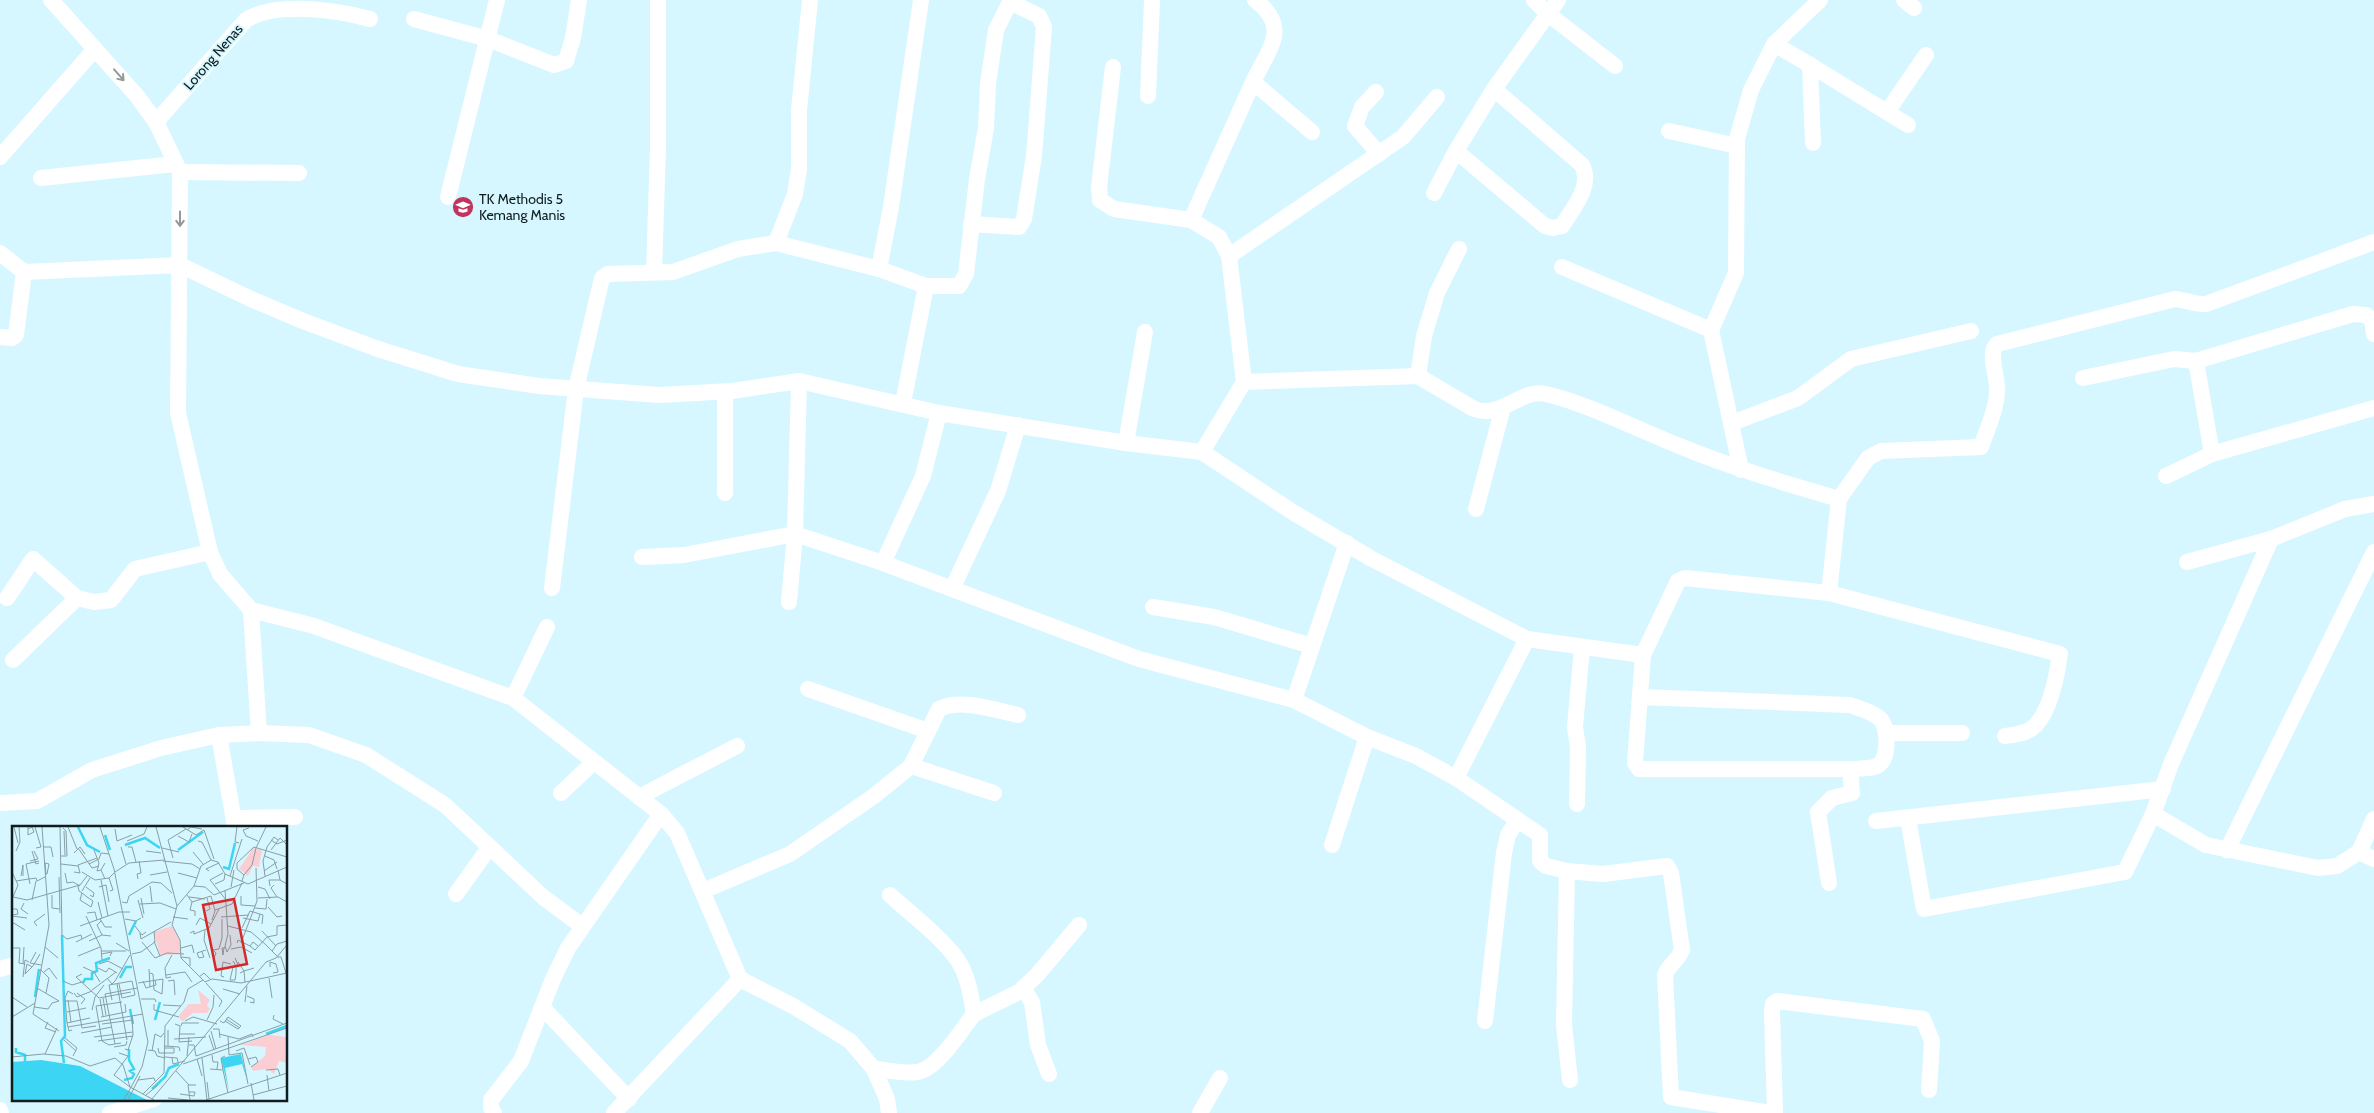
<svg xmlns="http://www.w3.org/2000/svg" width="2374" height="1113" viewBox="0 0 2374 1113" font-family="Cabin,sans-serif">
<style>
.lines{fill:none;stroke-linecap:round;stroke-linejoin:round}
.minor{stroke:#fff;stroke-width:16}
.oneway{stroke:#93999a}
.labels{text-anchor:middle;dominant-baseline:central;stroke-width:4;stroke-linejoin:round;paint-order:stroke}
.street-label{font-size:14px;fill:#101c1f;stroke:#d6f7ff}
.poi-label{font-size:14px;fill:#101c1f;stroke:#d6f7ff;text-anchor:start}
.inset-river{fill:none;stroke:#3cd5f3;stroke-width:2.5}
.inset-road{fill:none;stroke:#879fa5;stroke-width:1}
.view{fill:#d62828;fill-opacity:0.15;stroke:#d62828;stroke-width:2.5}
.inset-edge{fill:none;stroke:#101c1f;stroke-width:2.5}
</style>
<rect width="100%" height="100%" fill="#d6f7ff"/>
<g class="lines">
<g class="minor">
<polyline points="51,0 137,96 156,122 180,172 178,413 210,552 220,574 251,610 314,626 513,698 661,814 677,833 740,979 793,1006 850,1041 874,1069 887,1099 889,1113"/>
<polyline points="1534,0 1547,13 1615,66"/>
<polyline points="1904,0 1914,8"/>
<polyline points="414,19 488,39 554,65 566,61 573,38 579,0"/>
<polyline points="1774,44 1810,65 1813,143"/>
<polyline points="1810,65 1908,125"/>
<polyline points="1113,67 1099,187 1100,200 1114,209 1191,220 1219,237 1229,256 1244,382 1202,452"/>
<path d="M 1253,82 C 1269,48 1291,28 1255,0"/>
<path d="M 1494,89 L 1582,165 C 1593,186 1573,208 1562,226 L 1553,228 L 1545,226 L 1456,151 L 1494,89 L 1558,0"/>
<polyline points="1376,92 1362,107 1355,126 1379,154"/>
<polyline points="1148,96 1152,0"/>
<polyline points="1887,112 1926,55"/>
<path d="M 156,122 L 246,20 C 276,1 337,10 370,19"/>
<polyline points="1669,131 1737,146"/>
<polyline points="0,157 95,49"/>
<polyline points="180,172 299,173"/>
<polyline points="41,178 175,164"/>
<polyline points="1434,193 1456,151"/>
<polyline points="448,197 497,0"/>
<polyline points="1191,220 1253,82 1312,132"/>
<polyline points="971,224 1019,227 1024,219 1034,156 1044,27 1039,16 1010,2"/>
<polyline points="776,243 795,194 799,169 799,110 810,0"/>
<path d="M 0,253 L 24,272 L 180,265 L 253,300 L 303,321 L 378,349 L 458,374 L 539,386 L 659,395 L 732,391 L 799,381 L 939,413 L 1126,443 L 1202,452 L 1291,511 L 1372,559 L 1527,639 L 1643,655 L 1678,581 L 1685,578 L 1829,593 L 1839,499 C 1784,483 1730,467 1677,445 C 1634,428 1591,405 1546,394 C 1521,388 1502,419 1474,409 L 1418,376 L 1244,382"/>
<polyline points="1229,256 1403,137 1437,97"/>
<polyline points="1562,267 1711,330"/>
<polyline points="879,269 891,207 921,0"/>
<polyline points="654,272 658,147 658,0"/>
<polyline points="0,337 12,338 16,335 24,272"/>
<polyline points="2196,361 2212,454"/>
<polyline points="1418,376 1424,336 1437,293 1459,249"/>
<polyline points="2083,378 2174,359 2196,361 2353,314 2366,315 2372,320 2374,334"/>
<polyline points="725,392 725,493"/>
<polyline points="903,403 926,286 959,286 966,274 977,179 986,128 988,84 996,30 1011,0"/>
<polyline points="1732,423 1798,398 1851,359 1971,331"/>
<polyline points="1126,443 1145,332"/>
<polyline points="1741,470 1711,330 1736,273 1737,139 1751,90 1774,44 1820,0"/>
<polyline points="2166,476 2212,454 2374,408"/>
<path d="M 1839,499 L 1868,458 L 1881,451 L 1981,447 C 1987,429 1997,409 1997,390 C 1998,377 1987,353 1997,344 L 2175,299 C 2186,300 2196,305 2206,304 L 2374,242"/>
<polyline points="1476,509 1503,407"/>
<polyline points="2271,539 2171,764 2153,814 2206,845 2318,868 2337,866 2359,852 2374,819"/>
<path d="M 642,557 L 684,555 L 795,534 L 883,563 L 1139,659 L 1294,700 L 1367,737 L 1416,756 L 1456,778 L 1540,835 L 1540,861 L 1546,866 L 1567,871 L 1603,874 L 1667,866 L 1671,873 L 1682,950 C 1678,961 1668,965 1665,975 L 1671,1097 L 1770,1113"/>
<polyline points="2187,562 2271,539 2345,509 2374,504"/>
<polyline points="883,563 923,476 939,413"/>
<polyline points="552,588 576,389 602,278 608,274 673,272 738,249 776,243 879,269 926,286"/>
<polyline points="952,589 998,491 1018,425"/>
<path d="M 1829,593 L 2060,654 C 2057,675 2050,716 2031,729 C 2023,734 2014,735 2005,736"/>
<polyline points="7,598 33,559 77,598 94,602 111,600 135,569 210,552"/>
<polyline points="789,602 795,534 799,381"/>
<polyline points="1153,607 1214,617 1312,646"/>
<polyline points="251,610 259,733"/>
<polyline points="13,660 77,598"/>
<polyline points="808,689 928,731"/>
<path d="M 1640,697 L 1850,705 C 1859,708 1870,711 1878,717 C 1889,724 1889,756 1880,764 C 1873,770 1858,768 1850,769 L 1639,769 L 1635,763 L 1643,655"/>
<polyline points="513,698 547,627"/>
<polyline points="1294,700 1347,543"/>
<polyline points="1886,733 1962,733"/>
<polyline points="219,735 235,827"/>
<polyline points="911,766 994,793"/>
<polyline points="1456,778 1527,639"/>
<polyline points="561,793 594,762"/>
<polyline points="639,797 737,746"/>
<polyline points="0,803 37,801 92,770 161,748 219,735 259,733 309,735 366,755 445,805 543,897 582,926"/>
<polyline points="1577,804 1578,747 1575,727 1582,648"/>
<polyline points="234,818 295,817"/>
<polyline points="1908,819 1924,909 2125,872 2153,814"/>
<polyline points="1876,821 2163,789"/>
<polyline points="1332,845 1367,737"/>
<polyline points="2227,850 2374,552"/>
<polyline points="2359,852 2374,859"/>
<polyline points="1567,871 1564,1025 1570,1080"/>
<polyline points="1829,883 1818,812 1832,798 1852,793 1850,769"/>
<path d="M 703,891 L 790,854 L 874,796 L 911,766 L 939,709 C 961,698 994,710 1018,715"/>
<polyline points="456,894 489,848"/>
<polyline points="0,969 14,965"/>
<polyline points="1023,988 1032,1002 1038,1045 1049,1074"/>
<polyline points="543,1008 629,1099"/>
<polyline points="974,1014 1019,992 1037,975 1079,925"/>
<polyline points="1485,1021 1504,853 1508,835 1517,821"/>
<path d="M 874,1069 C 888,1070 903,1074 917,1072 C 937,1070 962,1029 974,1014 C 971,996 968,975 957,959 C 939,935 912,915 890,895"/>
<polyline points="0,1110 1,1113"/>
<polyline points="110,1113 154,1099"/>
<polyline points="494,1113 491,1108 491,1100 521,1061 553,979 568,948 661,814"/>
<polyline points="614,1113 740,979"/>
<polyline points="1200,1113 1220,1078"/>
<polyline points="1775,1113 1772,1011 1773,1004 1777,1001 1923,1019 1932,1041 1929,1090"/>
</g>
</g>
<defs><path id="oneway-shaft" d="M-6 0H5M1.5-3L5.5 0L1.5 3" fill="none" stroke-width="1.6" stroke-linecap="round" stroke-linejoin="round" transform="scale(1.25)"/></defs>
<g class="oneway">
<use href="#oneway-shaft" transform="translate(119 75) rotate(49)"/>
<use href="#oneway-shaft" transform="translate(180 219) rotate(90)"/>
</g>
<defs>
<g id="school-disc" transform="scale(1.125)"><circle r="9.5" fill="#c3345c" stroke="#d6f7ff"/><path d="M0-5L7-2L0 1L-7-2ZM-4 1L0 2.5L4 1V4Q0 6-4 4Z" fill="#fff"/></g>
</defs>
<g fill-rule="evenodd">
<use href="#school-disc" x="463" y="207"/>
</g>
<g class="labels">
<g class="street-label">
<text transform="translate(213 57) rotate(-49)">Lorong Nenas</text>
</g>
<g class="poi-label">
<text x="479" y="199">TK Methodis 5<tspan x="479" dy="16">Kemang Manis</tspan></text>
</g>
</g>
<g transform="translate(12 826)">
<rect width="275" height="275" fill="#d6f7ff"/>
<path d="M 241,22 L 250,24 L 247,41 L 241,40 L 236,50 L 227,43 ZM 160,100 L 167,113 L 169,128 L 148,129 L 142,106 ZM 186,164 L 198,174 L 195,179 L 198,183 L 195,187 L 181,187 L 171,195 L 168,193 L 167,189 L 177,178 L 189,178 ZM 257,209 L 275,211 L 275,237 L 267,235 L 262,248 L 256,243 L 241,245 L 239,241 L 253,230 L 254,221 L 229,219 Z" fill="#fbced4"/>
<path d="M 229,228 L 236,257 L 230,238 L 213,242 L 217,265 L 209,232 ZM 29,234 L 68,240 L 135,274 L 0,274 L 0,236 Z" fill="#3cd5f3"/>
<path class="inset-river" d="M 66,1 L 75,19 L 88,26M 93,9 L 98,24M 113,19 L 133,12 L 148,22M 166,24 L 191,6M 211,41 L 217,43 L 223,17M 50,109 L 53,210 L 49,215 L 52,237M 117,109 L 124,95M 108,152 L 114,141 L 120,141M 71,157 L 73,153 L 80,153 L 80,147 L 85,145 L 84,137 L 98,132M 23,171 L 27,143M 118,183 L 121,198M 143,194 L 148,176M 254,208 L 275,200M 4,222 L 4,226 L 13,229 L 13,239M 112,254 L 120,252 L 122,248 L 118,245 L 122,243 L 117,234 L 117,223M 140,263 L 153,251 L 157,242 L 167,238"/>
<path class="inset-road" d="M 2,1 L 6,17M 16,1 L 16,9 L 22,6 L 20,1 L 16,3M 23,1 L 29,21 L 24,22M 30,1 L 37,99 L 21,188 L 47,205M 48,1 L 50,109 L 55,113 L 69,109 L 70,113M 56,1 L 65,23M 88,1 L 102,43 L 136,216 L 130,241 L 112,274M 144,1 L 165,80M 171,1 L 184,9 L 192,4 L 202,33M 225,1 L 223,16 L 227,17M 237,2 L 231,4 L 234,10 L 246,15M 103,3 L 105,15 L 120,9M 175,4 L 179,1 L 190,3M 52,5 L 53,29M 166,10 L 177,16 L 180,8M 259,14 L 265,18 L 275,14M 115,15 L 132,8 L 135,1M 186,15 L 190,16 L 199,34M 31,21 L 39,21 L 41,31M 109,21 L 114,38M 116,21 L 120,21 L 124,36M 66,22 L 80,42 L 87,40M 150,22 L 167,26M 244,22 L 254,1M 82,24 L 87,37 L 85,45 L 89,44M 259,24 L 268,12 L 275,19M 4,25 L 8,16 L 7,1M 20,25 L 24,38 L 27,37M 134,25 L 149,27M 181,26 L 191,38M 62,27 L 68,21 L 73,28M 49,30 L 55,30 L 54,5 L 51,2M 253,30 L 262,34 L 265,43M 161,32 L 156,14 L 174,3M 18,35 L 26,33 L 22,25M 151,35 L 180,38 L 188,43M 33,37 L 37,38 L 35,48 L 34,48 ZM 93,37 L 89,44 L 93,53M 49,38 L 66,40M 77,38 L 87,33 L 89,27 L 97,28M 266,44 L 268,54 L 275,58M 197,45 L 194,43 L 207,37M 252,45 L 265,36M 0,46 L 6,59 L 1,71 L 15,74 L 68,59 L 75,50M 62,46 L 68,47 L 66,39 L 85,32M 70,46 L 83,54 L 97,52 L 102,47M 103,46 L 117,37 L 152,34M 53,47 L 55,57 L 61,56 L 68,60M 166,47 L 185,52M 211,47 L 198,54 L 215,75M 138,49 L 155,46M 232,49 L 240,39 L 244,22M 9,50 L 11,39 L 11,50M 218,50 L 230,13M 253,50 L 251,35 L 255,21 L 262,11 L 266,14M 47,51 L 48,87M 97,52 L 101,64 L 98,65M 126,53 L 125,48 L 129,47 L 127,35M 89,54 L 96,90M 4,55 L 17,53 L 14,38 L 27,35M 230,55 L 232,49 L 225,43 L 225,37 L 242,21 L 275,31M 18,58 L 17,53 L 24,52 L 25,55 L 33,51M 203,58 L 212,54 L 213,48M 262,59 L 259,62 L 265,71M 66,60 L 67,65 L 70,67 L 75,71 L 81,75 L 79,81 L 68,74 L 70,67M 138,60 L 140,76M 182,60 L 193,61 L 202,69 L 232,57M 258,60 L 257,54 L 268,54M 74,61 L 82,67 L 81,71 L 78,69M 87,61 L 94,59 L 97,76M 219,61 L 222,44M 246,61 L 253,63 L 258,73M 213,64 L 216,108 L 213,120 L 215,126 L 219,119 L 218,109M 70,65 L 78,52M 40,69 L 40,82 L 48,83M 175,69 L 180,76 L 178,84 L 183,85 L 183,90M 199,70 L 203,85 L 200,94M 229,70 L 229,79 L 243,80M 177,71 L 193,73M 129,72 L 132,88M 246,72 L 266,71 L 275,76M 20,74 L 24,55M 126,74 L 131,92M 86,76 L 90,92M 110,76 L 115,77 L 117,70 L 140,56 L 149,57 L 160,67M 180,76 L 199,70M 12,77 L 9,83 L 16,88M 128,78 L 148,77 L 164,83M 165,80 L 160,99 L 168,114 L 169,132 L 193,156 L 200,153 L 229,157 L 275,147M 165,80 L 182,60 L 189,40 L 199,34 L 206,36 L 213,48 L 236,58 L 275,41M 256,81 L 265,91 L 270,90M 243,82 L 254,83 L 255,73M 0,83 L 5,83 L 6,88 L 0,89M 203,84 L 220,78 L 230,57M 194,85 L 198,83 L 195,72M 75,87 L 83,86 L 85,94M 0,90 L 15,92M 74,90 L 89,122 L 90,134M 161,91 L 176,93M 209,91 L 237,89M 231,92 L 246,95 L 248,88M 88,93 L 93,101 L 100,101M 113,93 L 124,95 L 129,92M 89,95 L 85,99 L 90,109M 0,96 L 13,104M 184,99 L 188,92 L 199,98M 25,100 L 22,96 L 33,88M 68,100 L 107,86 L 118,86M 123,100 L 130,109 L 134,106M 216,100 L 239,106 L 253,118M 230,102 L 238,85 L 251,89 L 250,98M 193,104 L 192,114 L 198,132M 250,105 L 264,120M 128,107 L 129,113 L 159,96M 178,107 L 182,105 L 182,108 L 197,102 L 207,83M 77,115 L 90,109 L 99,110M 142,115 L 148,130M 64,116 L 80,108M 130,116 L 143,132 L 155,127 L 172,128M 104,117 L 117,125M 225,117 L 226,114 L 238,120M 229,117 L 245,75 L 244,42M 253,118 L 265,130M 33,121 L 46,132M 0,122 L 8,122 L 7,137 L 13,138M 169,122 L 180,119 L 182,127M 212,122 L 211,129 L 210,122 L 212,122 L 213,121M 219,123 L 229,121 L 240,127M 243,124 L 255,111 L 265,109 L 265,100 L 275,99M 243,124 L 238,120 L 241,116 L 246,120M 89,125 L 114,125M 260,125 L 265,118 L 275,115M 24,126 L 18,137 L 29,139M 190,126 L 192,131 L 187,132 L 185,127 L 194,124M 89,128 L 100,126 L 98,130M 120,128 L 129,126 L 143,116 L 142,105M 66,130 L 88,121M 169,131 L 178,132 L 178,140M 265,131 L 269,131 L 274,147M 202,132 L 204,127 L 201,124 L 207,123 L 210,112 L 210,93M 221,135 L 224,140 L 224,148 L 223,154 L 218,154 L 221,141 L 224,140 L 226,140 L 226,139 L 223,132M 226,136 L 232,145 L 242,142M 11,138 L 12,121M 87,138 L 96,135 L 111,143M 20,141 L 15,138 L 13,148 L 21,140 L 28,128M 71,141 L 82,146 L 88,156M 258,141 L 258,136 L 264,138 L 266,146 L 261,147M 86,142 L 94,146 L 97,142 L 105,147M 28,143 L 37,152 L 34,167M 137,143 L 138,161M 32,146 L 37,142 L 45,153M 138,147 L 141,148 L 142,164 L 150,168 L 151,153M 228,147 L 232,145 L 233,156M 70,148 L 64,151 L 87,172 L 119,166M 154,149 L 173,146 L 180,156M 11,151 L 13,134 L 17,136M 159,151 L 154,152 L 153,142 L 160,129M 187,151 L 192,147 L 199,154M 212,151 L 209,150 L 211,136 L 219,138M 95,152 L 100,158 L 103,155 L 118,129M 257,152 L 260,172M 51,155 L 60,159 L 70,156M 131,155 L 134,162 L 144,159 L 143,154M 156,155 L 162,154 L 163,169M 126,157 L 151,153M 194,157 L 210,175 L 207,181M 105,158 L 115,214M 25,162 L 47,175M 211,163 L 228,168M 80,164 L 104,146M 62,167 L 65,171 L 80,165M 65,167 L 73,173 L 69,178M 235,170 L 242,173 L 242,177 L 238,176M 0,171 L 15,181M 91,172 L 94,189M 88,173 L 91,190M 129,173 L 143,173 L 144,176M 56,174 L 59,196M 100,174 L 97,159 L 120,155 L 123,169 L 110,172 L 107,158M 53,175 L 65,175 L 70,202 L 84,200M 233,176 L 235,160M 142,178 L 142,184 L 167,191M 151,179 L 169,180M 22,181 L 36,183 L 40,177 L 47,175M 80,184 L 83,171 L 92,159M 55,186 L 74,182M 262,189 L 261,193 L 271,198M 0,191 L 23,177M 89,191 L 114,186 L 113,178M 214,193 L 228,202M 195,194 L 201,181 L 202,169M 173,195 L 181,191 L 205,198M 208,195 L 212,197 L 216,191 L 229,200M 213,195 L 226,203 L 229,200M 36,196 L 33,202 L 44,206M 55,197 L 78,192M 90,198 L 121,194M 163,198 L 168,200 L 167,216 L 180,215M 169,200 L 170,197 L 187,197M 56,201 L 131,188M 201,203 L 207,203 L 208,212M 60,204 L 57,205 L 55,197 L 53,172 L 56,165 L 61,168M 156,204 L 156,220M 199,205 L 204,223M 69,207 L 100,201M 167,208 L 183,208M 207,208 L 227,213 L 240,208 L 241,211M 197,209 L 202,224M 216,210 L 217,229 L 230,227 L 236,258M 82,211 L 121,206M 53,212 L 65,222 L 61,230M 162,213 L 194,211M 52,214 L 64,225M 86,215 L 121,210M 90,215 L 84,180 L 110,176M 90,215 L 97,219 L 109,217M 103,218 L 93,168 L 125,162M 177,219 L 182,219 L 184,230 L 275,197M 153,220 L 167,221 L 168,225M 102,221 L 114,219 L 115,215M 146,222 L 147,227 L 162,227 L 162,222 L 153,222M 113,223 L 116,224 L 121,209 L 120,190M 136,224 L 143,225 L 145,230 L 153,232M 140,225 L 143,208 L 149,211 L 152,207M 224,225 L 232,222 L 238,239M 107,227 L 116,230 L 102,249 L 118,261M 33,228 L 45,202M 200,229 L 201,236 L 206,236 L 205,243M 175,230 L 177,211M 0,231 L 31,228 L 54,230 L 78,240 L 103,232 L 111,239 L 118,261 L 142,274M 153,231 L 165,232 L 166,236M 160,232 L 161,238 L 173,235M 190,232 L 195,274M 185,233 L 190,250M 236,233 L 244,231 L 246,236 L 239,241M 171,238 L 275,202M 198,243 L 211,244 L 216,267M 211,244 L 209,232 L 213,230M 254,244 L 266,243 L 268,249M 164,245 L 177,259M 255,249 L 257,265M 126,254 L 142,252 L 143,255M 195,256 L 197,273M 239,257 L 242,274M 131,268 L 152,247 L 153,200 L 172,176 L 176,163 L 191,154M 168,268 L 182,270 L 183,266 L 177,266M 134,269 L 146,259M 241,269 L 275,260M 156,272 L 176,274M 140,273 L 254,136 L 264,132 L 275,119M 116,274 L 128,250M 178,274 L 176,259 L 184,259M 194,274 L 275,247"/>
<path class="view" d="M 222,73 L 235,138 L 204,144 L 191,79 Z"/>
<rect width="275" height="275" class="inset-edge"/>
</g>
</svg>
